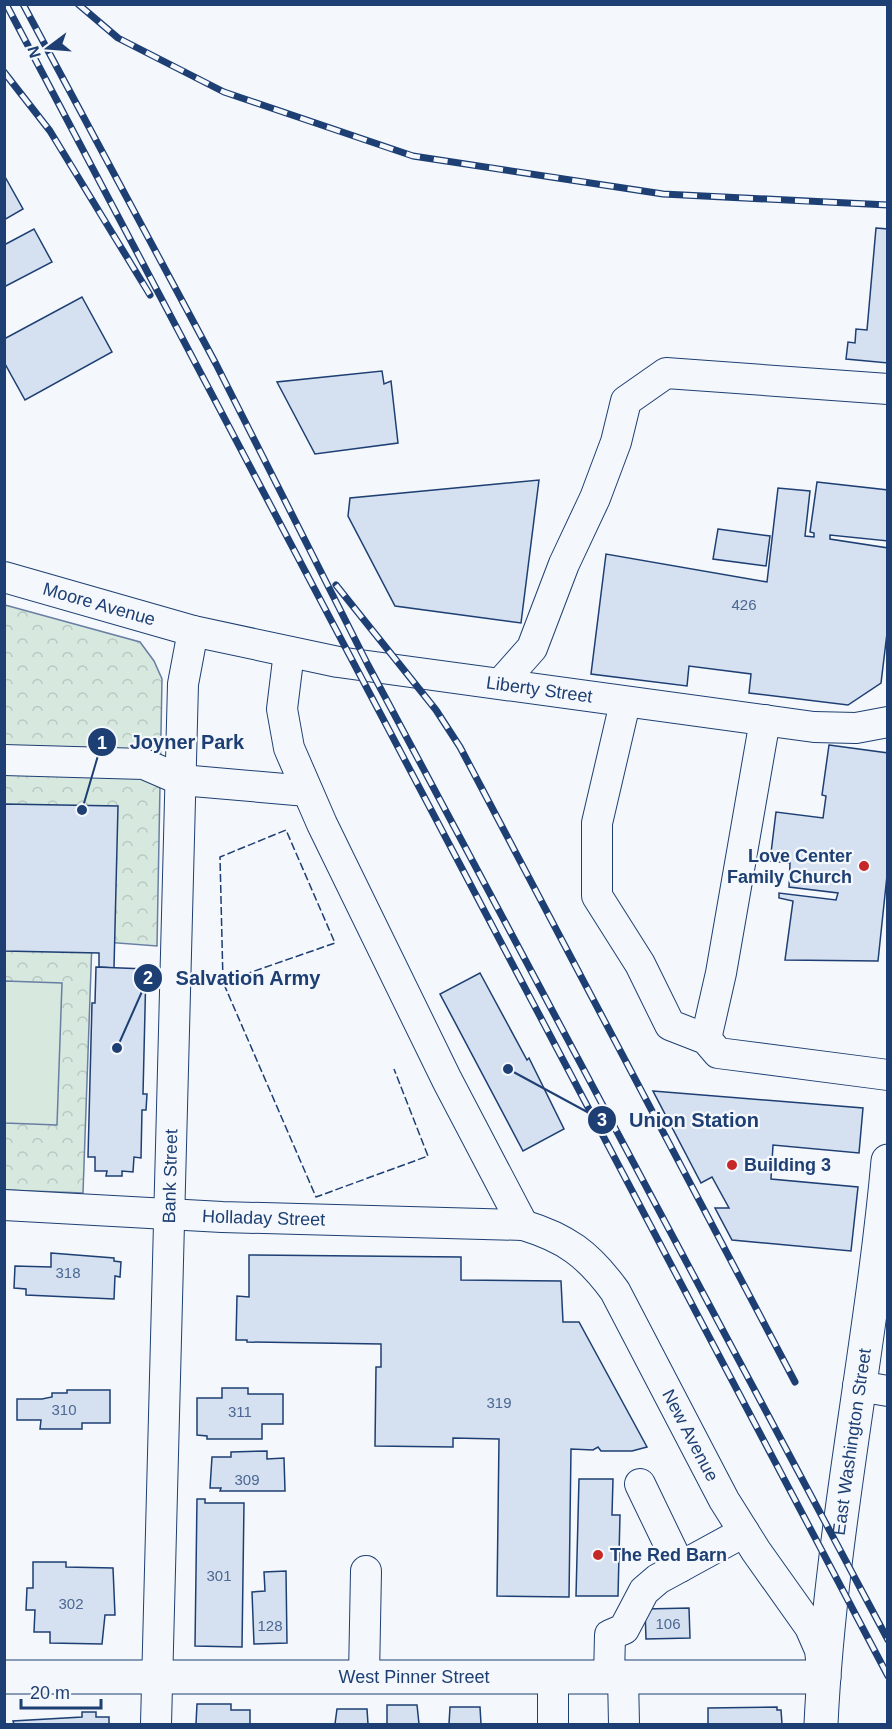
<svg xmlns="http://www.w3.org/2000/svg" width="892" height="1729" viewBox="0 0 892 1729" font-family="Helvetica,sans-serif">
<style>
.park{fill:url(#park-crowns);stroke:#687fa3;stroke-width:1.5}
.pitch{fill:#d7e8df;stroke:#687fa3;stroke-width:1.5}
.building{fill:#d5e0f0;stroke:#1d3f73;stroke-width:1.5}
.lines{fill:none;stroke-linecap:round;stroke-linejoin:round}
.minor-casing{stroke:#1d3f73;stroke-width:32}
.major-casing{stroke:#1d3f73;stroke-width:35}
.minor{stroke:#f4f7fb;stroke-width:30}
.major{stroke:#f4f7fb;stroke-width:33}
.rail-casing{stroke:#1d3f73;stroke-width:7}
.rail{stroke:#f4f7fb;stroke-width:4.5;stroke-dasharray:14;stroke-linecap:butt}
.fence{stroke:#1d3f73;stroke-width:1.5;stroke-dasharray:8 3;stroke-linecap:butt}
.poi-dot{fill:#c62828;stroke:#f4f7fb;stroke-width:2}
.labels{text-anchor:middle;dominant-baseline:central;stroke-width:4.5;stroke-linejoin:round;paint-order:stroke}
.number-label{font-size:15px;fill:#4b6792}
.street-label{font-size:18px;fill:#1d3f73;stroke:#f4f7fb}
.poi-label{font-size:18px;font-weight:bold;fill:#1d3f73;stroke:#f4f7fb;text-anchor:start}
.leader{fill:none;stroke:#1d3f73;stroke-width:2}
.callout-dot{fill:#1d3f73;stroke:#f4f7fb;stroke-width:2}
.mark-label{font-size:18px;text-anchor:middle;font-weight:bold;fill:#fff}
.callout-label{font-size:20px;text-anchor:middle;font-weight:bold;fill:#1d3f73;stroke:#f4f7fb;stroke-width:4.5;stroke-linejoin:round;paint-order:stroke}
</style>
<defs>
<pattern id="park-crowns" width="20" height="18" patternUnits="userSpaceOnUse" patternTransform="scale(1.5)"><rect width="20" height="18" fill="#d7e8df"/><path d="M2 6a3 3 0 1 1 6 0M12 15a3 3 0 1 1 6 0" fill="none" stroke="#b8c8c3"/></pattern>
</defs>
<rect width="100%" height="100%" fill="#f4f7fb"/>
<polygon class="park" points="5,605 140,642 154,661 162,679 157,946 92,941 83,1193 5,1190"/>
<polygon class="pitch" points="5,981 62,983 57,1125 5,1123"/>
<g class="building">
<polygon points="4,175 23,209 4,220"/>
<polygon points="876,228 888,229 888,363 846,359 848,342 855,343 856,329 867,330"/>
<polygon points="34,229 52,262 4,287 4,245"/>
<polygon points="82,297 112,352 25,400 4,362 4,339"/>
<polygon points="382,371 384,384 391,381 398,443 315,454 277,382"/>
<polygon points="539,480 521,623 395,606 348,516 350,498"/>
<polygon points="817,482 888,490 888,541 830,535 830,539 888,548 888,625 881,683 848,705 749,693 751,674 689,666 687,686 591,674 606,554 767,582 778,488 810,491 805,536 814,537 814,533 810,532"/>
<polygon points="718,529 770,536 766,566 713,559"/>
<polygon points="829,745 888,753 888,866 878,961 785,960 793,901 779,898 779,893 836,900 838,893 789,887 790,863 770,861 776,812 823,818 826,796 822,795"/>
<polygon points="4,804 118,806 114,968 99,967 99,953 4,951"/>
<polygon points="96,967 146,969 143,1094 147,1094 146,1110 142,1110 141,1158 134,1157 133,1172 122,1171 122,1176 106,1176 107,1171 95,1171 95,1157 88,1157 92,1003 95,1003"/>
<polygon points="480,973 527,1060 529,1058 564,1129 523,1151 440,994"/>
<polygon points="653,1091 863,1108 859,1153 773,1145 771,1179 858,1187 851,1251 732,1240 715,1208 729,1208 712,1177 701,1183"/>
<polygon points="51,1253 114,1258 114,1261 121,1262 120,1277 115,1276 114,1299 26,1295 26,1289 14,1288 15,1266 51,1267"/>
<polygon points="249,1255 461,1257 461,1280 561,1281 563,1322 579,1322 647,1447 632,1451 601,1451 598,1447 593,1450 571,1449 569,1597 497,1596 499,1439 453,1438 453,1447 375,1446 376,1367 381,1367 381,1344 247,1342 247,1340 236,1340 237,1296 249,1297"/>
<polygon points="222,1388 248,1388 248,1394 283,1394 283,1424 262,1424 262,1439 207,1439 207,1436 197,1435 197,1398 222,1398"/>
<polygon points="67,1390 110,1390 110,1423 82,1423 82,1429 40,1429 41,1420 17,1420 17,1399 42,1399 52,1397 52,1393 67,1393"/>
<polygon points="267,1451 267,1459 284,1458 285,1491 220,1491 221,1488 210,1488 212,1457 231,1457 231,1452"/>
<polygon points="579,1479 613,1479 612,1515 620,1515 618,1596 576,1596"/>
<polygon points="197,1499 205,1499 205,1503 244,1503 242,1647 195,1646"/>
<polygon points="33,1562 66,1562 66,1567 113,1568 115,1615 105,1615 102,1644 50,1643 50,1632 34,1632 35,1610 26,1610 27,1588 33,1588"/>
<polygon points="286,1571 287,1643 254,1644 252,1592 265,1591 264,1572"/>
<polygon points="689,1608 690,1638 646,1639 645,1609"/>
<polygon points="197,1704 231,1704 231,1710 250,1710 250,1724 196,1724"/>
<polygon points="387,1705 417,1705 419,1724 387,1724"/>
<polygon points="450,1707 480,1707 481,1724 449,1724"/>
<polygon points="777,1707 777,1710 781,1710 782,1724 708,1724 708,1708"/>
<polygon points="337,1709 367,1709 368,1724 335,1724"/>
<polygon points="82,1712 96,1712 96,1717 109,1717 109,1724 14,1724 13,1721 82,1717"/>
</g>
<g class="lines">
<g class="minor-casing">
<g id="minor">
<path id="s1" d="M 4,577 L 193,631 L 338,662 L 814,727 L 856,728 L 888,722"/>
<polyline points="289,652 282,709 289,748 322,824 447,1080 523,1225"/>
<polyline points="501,683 532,648 564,564 595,498 616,442 626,401 666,373 888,389"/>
<polyline points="625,703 597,823 597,896 640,964 670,1025 706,1039 718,1053 888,1075"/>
<polyline points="4,760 144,764 181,780 307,791"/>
<polyline points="706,1039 721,973 765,720"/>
<path id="s2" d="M 4,1205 L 222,1217 L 523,1225 C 566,1238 588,1254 615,1291 L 724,1500 L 756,1551 L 810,1627 L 820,1650 L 822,1668"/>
<polyline points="858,1386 888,1391"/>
<polyline points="640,1484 680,1567"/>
<polyline points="364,1676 366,1571"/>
<polyline points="553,1676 553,1724"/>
<polyline points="623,1676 624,1724"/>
<polyline points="609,1677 610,1635 624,1629 644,1591 658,1579 744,1532"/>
<path id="s3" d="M 156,1724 L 183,684 L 193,631"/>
</g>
</g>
<g class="major-casing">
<g id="major">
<path id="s4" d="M 4,1677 L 824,1677"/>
<path id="s5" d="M 821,1724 C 830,1535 871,1349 888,1161"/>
</g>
</g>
<use href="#minor" class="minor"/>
<use href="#major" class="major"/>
<g class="rail-casing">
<g id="rail">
<polyline points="6,4 888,1676"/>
<polyline points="23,4 216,364 368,665 888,1640"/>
<polyline points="78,4 118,38 224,92 413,156 663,194 888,205"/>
<polyline points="4,72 50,131 150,295"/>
<polyline points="336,585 436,710 460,747 795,1382"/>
</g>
</g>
<use href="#rail" class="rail"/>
<polyline class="fence" points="223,982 335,943 286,830 220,857 223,982 316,1197 428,1156 394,1069"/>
</g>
<g class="poi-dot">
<circle cx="864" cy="866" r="6"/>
<circle cx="732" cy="1165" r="6"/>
<circle cx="598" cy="1555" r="6"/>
</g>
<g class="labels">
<g class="number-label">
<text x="744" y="604">426</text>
<text x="68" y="1272">318</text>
<text x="499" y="1402">319</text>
<text x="64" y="1409">310</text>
<text x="240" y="1411">311</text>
<text x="247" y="1479">309</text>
<text x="219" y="1575">301</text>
<text x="71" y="1603">302</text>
<text x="668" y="1623">106</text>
<text x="270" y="1625">128</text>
</g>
<g class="street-label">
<text stroke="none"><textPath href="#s1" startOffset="99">Moore Avenue</textPath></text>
<text stroke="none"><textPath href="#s1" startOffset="548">Liberty Street</textPath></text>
<text stroke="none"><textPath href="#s3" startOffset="548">Bank Street</textPath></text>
<text stroke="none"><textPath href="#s2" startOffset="260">Holladay Street</textPath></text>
<text stroke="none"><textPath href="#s2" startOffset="798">New Avenue</textPath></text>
<text stroke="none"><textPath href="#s5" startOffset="284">East Washington Street</textPath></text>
<text stroke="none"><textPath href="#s4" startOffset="410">West Pinner Street</textPath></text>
</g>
<g class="poi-label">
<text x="852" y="856" text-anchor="end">Love Center<tspan x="852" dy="21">Family Church</tspan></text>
<text x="744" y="1165">Building 3</text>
<text x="610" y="1555">The Red Barn</text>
</g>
</g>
<path class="leader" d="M82 810L102 742M117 1048L148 978M508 1069L602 1120"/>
<g class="callout-dot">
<circle cx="82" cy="810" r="6"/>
<circle cx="117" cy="1048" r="6"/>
<circle cx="508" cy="1069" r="6"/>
<circle cx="102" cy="742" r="15"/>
<circle cx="148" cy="978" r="15"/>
<circle cx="602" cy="1120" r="15"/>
</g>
<g class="mark-label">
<text x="102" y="749">1</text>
<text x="148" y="984">2</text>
<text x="602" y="1126">3</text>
</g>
<g class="callout-label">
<text x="187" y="749">Joyner Park</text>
<text x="248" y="985">Salvation Army</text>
<text x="694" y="1127">Union Station</text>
</g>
<rect width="892" height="1729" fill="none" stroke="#1d3f73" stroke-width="12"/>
<g transform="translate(48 48) rotate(254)" stroke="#f4f7fb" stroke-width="4.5" paint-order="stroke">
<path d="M0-4.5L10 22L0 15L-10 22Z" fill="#1d3f73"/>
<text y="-9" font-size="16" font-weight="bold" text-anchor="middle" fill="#1d3f73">N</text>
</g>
<path d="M21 1699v9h80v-9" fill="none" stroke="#1d3f73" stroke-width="3"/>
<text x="30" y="1699" font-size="18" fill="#1d3f73" stroke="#f4f7fb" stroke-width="4.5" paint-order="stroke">20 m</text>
</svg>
